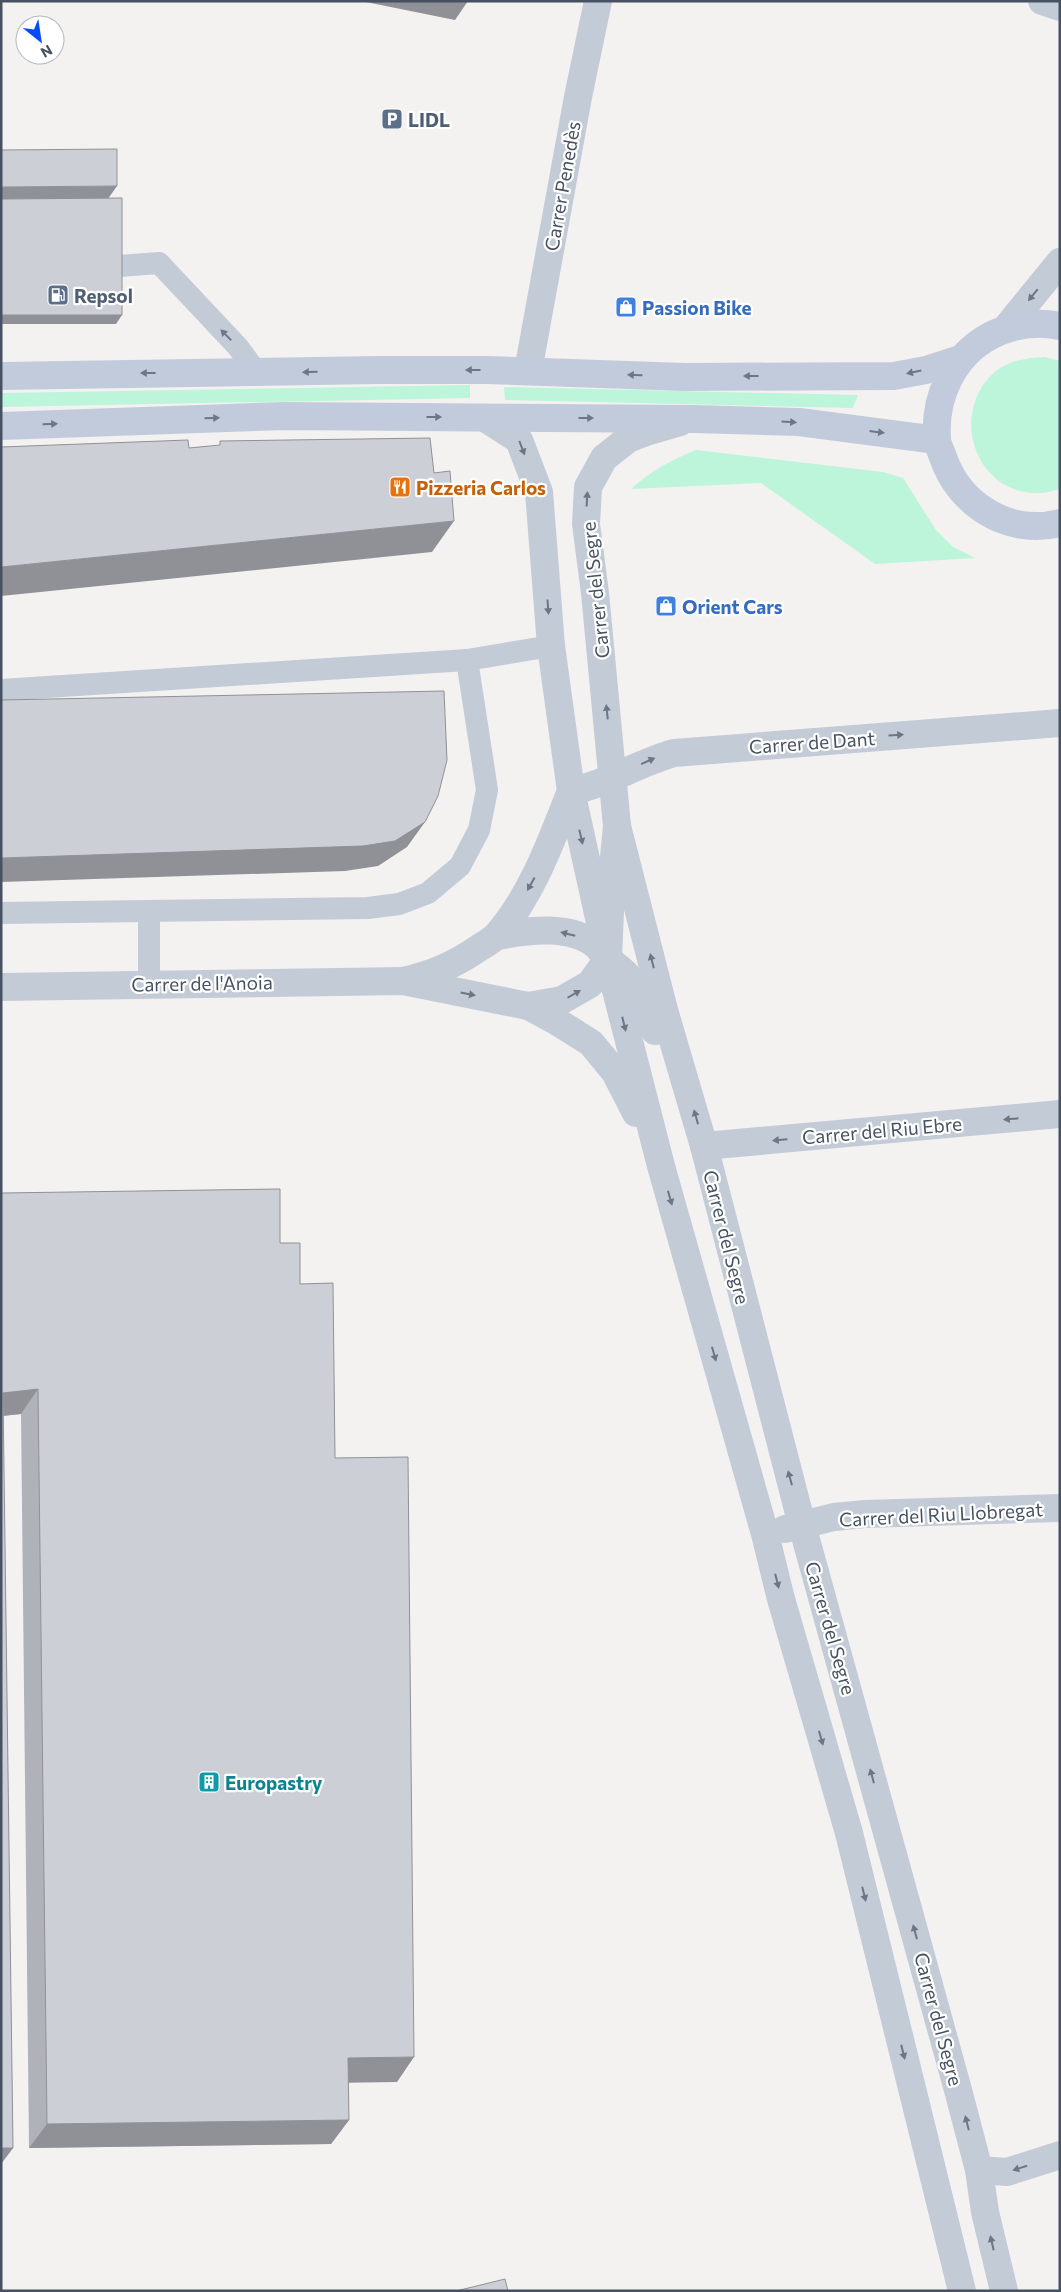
<svg xmlns="http://www.w3.org/2000/svg" width="1061" height="2292" viewBox="0 0 1061 2292" font-family="Commissioner,sans-serif">
<style>
.green{fill:#bcf5da}
.lines{fill:none;stroke-linecap:round;stroke-linejoin:round}
.service{stroke:#c3cbd7;stroke-width:22}
.minor{stroke:#c3cbd7;stroke-width:28}
.secondary{stroke:#c2cbdc;stroke-width:28}
.wall{fill:#b0b2b9}
.shaded-wall{fill:#909196}
.building{fill:#cdcfd7;stroke:#909196}
.oneway{fill:#6c7684}
.oneway2{fill:#6b7686}
.labels{text-anchor:middle;dominant-baseline:central;stroke-width:4.5;stroke-linejoin:round;paint-order:stroke}
.service-label{font-size:19px;font-weight:bold;fill:#4e5e75;stroke:#fff;text-anchor:start}
.street-label{font-size:19px;fill:#465161;stroke:#fff}
.shop-label{font-size:19px;font-weight:bold;fill:#366cbe;stroke:#fff;text-anchor:start}
.food-label{font-size:19px;font-weight:bold;fill:#c56008;stroke:#fff;text-anchor:start}
.culture-label{font-size:19px;font-weight:bold;fill:#0d838f;stroke:#fff;text-anchor:start}
</style>
<rect width="100%" height="100%" fill="#f4f1f1"/>
<g class="green">
<path d="M 1045,357 L 1060,361 L 1060,489 C 1054,490 1047,493 1041,493 C 986,496 955,436 980,390 C 985,381 994,371 1004,366 C 1017,359 1030,358 1045,357 Z"/>
<polygon points="470,385 470,398 1,407 1,393"/>
<polygon points="504,387 858,395 853,408 505,400"/>
<path d="M 696,450 L 883,472 L 903,478 L 936,530 L 953,547 L 975,558 L 875,564 L 761,483 L 631,489 C 651,471 671,460 696,450 Z"/>
</g>
<g class="lines">
<g class="service">
<polyline points="92,268 159,263 238,347 257,373"/>
<polyline points="1,690 467,660 551,646"/>
<polyline points="149,912 149,984"/>
<polyline points="1,913 368,908 399,904 428,893 460,866 479,830 487,790 467,660"/>
</g>
<g class="minor">
<polyline points="1042,1 1060,7"/>
<polyline points="1007,327 1060,262"/>
<polyline points="528,371 578,97 598,1"/>
<polyline points="485,418 519,440 539,492 551,646 571,791 608,959 661,1166 765,1534 781,1599 849,1833 962,2291"/>
<polyline points="617,826 664,1010 704,1146 802,1525 958,2090 979,2170 985,2212 1004,2291"/>
<path d="M 497,936 C 528,930 571,924 597,946 C 602,951 605,957 610,961 C 620,969 630,976 637,988 C 645,1000 648,1017 655,1031"/>
<path d="M 403,981 C 433,974 454,965 479,948 C 485,944 493,940 498,934 C 533,893 551,841 571,791 C 607,784 638,763 674,753 L 1060,723"/>
<polyline points="1,987 403,981 528,1006 556,1021 591,1043 615,1072 636,1113"/>
<polyline points="528,1006 562,1000 590,984 608,959 611,888 617,826 595,593 586,524 588,487 604,458 628,439 649,431 680,422"/>
<polyline points="704,1146 1060,1114"/>
<polyline points="785,1529 834,1517 865,1514 1060,1508"/>
<polyline points="979,2170 1007,2172 1060,2155"/>
</g>
<g class="secondary">
<path d="M 1060,326 C 1036,321 1011,325 990,336 C 953,356 934,397 937,439 C 937,444 941,451 943,457 C 959,505 1009,536 1060,523"/>
<polyline points="1,376 377,370 486,370 684,377 894,376 926,370 960,359"/>
<polyline points="1,426 284,416 694,419 799,422 937,440"/>
</g>
</g>
<polygon class="wall" points="1,1193 280,1243 300,1284 335,1458 397,2082 349,2082 349,2120 331,2144 29,2148 21,1414 3,1416 13,2148 1,2164"/>
<g class="shaded-wall">
<polygon points="361,1 468,1 455,20"/>
<polygon points="117,186 105,203 1,204 1,187"/>
<polygon points="1,315 122,315 116,324 1,324"/>
<polygon points="454,521 432,552 1,596 1,567"/>
<polygon points="425,822 407,847 378,866 345,871 1,882 1,858"/>
<polygon points="38,1389 21,1414 1,1416 3,1393"/>
<polygon points="414,2057 397,2082 331,2083 348,2058"/>
<polygon points="349,2120 331,2144 29,2148 47,2124"/>
<polygon points="1,2148 13,2148 1,2164"/>
</g>
<g class="building">
<polygon points="117,149 117,186 1,187 1,150"/>
<polygon points="122,198 122,315 1,315 1,199"/>
<polygon points="430,438 434,473 450,471 454,521 1,567 1,447 188,440 189,448 220,445 220,441"/>
<polygon points="444,691 447,760 438,796 425,822 395,841 363,846 1,858 1,700"/>
<polygon points="280,1189 280,1243 300,1243 300,1284 333,1283 335,1458 408,1457 414,2057 348,2058 349,2120 47,2124 38,1389 3,1393 13,2148 1,2148 1,1193"/>
<polygon points="505,2279 508,2291 456,2291"/>
</g>
<defs><path id="oneway-solid" d="M-6-.8H1V-3.2L6.5 0L1 3.2V.8H-6Z" transform="scale(1.25)"/></defs>
<g class="oneway">
<use href="#oneway-solid" transform="translate(1033 295) rotate(129)"/>
<use href="#oneway-solid" transform="translate(226 335) rotate(-134)"/>
<use href="#oneway-solid" transform="translate(522 448) rotate(69)"/>
<use href="#oneway-solid" transform="translate(587 499) rotate(-87)"/>
<use href="#oneway-solid" transform="translate(548 607) rotate(86)"/>
<use href="#oneway-solid" transform="translate(607 712) rotate(-96)"/>
<use href="#oneway-solid" transform="translate(896 735) rotate(-4)"/>
<use href="#oneway-solid" transform="translate(648 761) rotate(-24)"/>
<use href="#oneway-solid" transform="translate(581 837) rotate(77)"/>
<use href="#oneway-solid" transform="translate(531 884) rotate(119)"/>
<use href="#oneway-solid" transform="translate(568 934) rotate(-166)"/>
<use href="#oneway-solid" transform="translate(652 961) rotate(-104)"/>
<use href="#oneway-solid" transform="translate(468 994) rotate(11)"/>
<use href="#oneway-solid" transform="translate(574 994) rotate(-30)"/>
<use href="#oneway-solid" transform="translate(624 1024) rotate(76)"/>
<use href="#oneway-solid" transform="translate(696 1117) rotate(-106)"/>
<use href="#oneway-solid" transform="translate(1011 1119) rotate(175)"/>
<use href="#oneway-solid" transform="translate(780 1140) rotate(175)"/>
<use href="#oneway-solid" transform="translate(670 1198) rotate(74)"/>
<use href="#oneway-solid" transform="translate(714 1354) rotate(74)"/>
<use href="#oneway-solid" transform="translate(790 1478) rotate(-105)"/>
<use href="#oneway-solid" transform="translate(777 1581) rotate(76)"/>
<use href="#oneway-solid" transform="translate(821 1738) rotate(74)"/>
<use href="#oneway-solid" transform="translate(872 1776) rotate(-105)"/>
<use href="#oneway-solid" transform="translate(864 1894) rotate(76)"/>
<use href="#oneway-solid" transform="translate(915 1932) rotate(-105)"/>
<use href="#oneway-solid" transform="translate(903 2052) rotate(76)"/>
<use href="#oneway-solid" transform="translate(967 2123) rotate(-104)"/>
<use href="#oneway-solid" transform="translate(1020 2168) rotate(162)"/>
<use href="#oneway-solid" transform="translate(992 2243) rotate(-103)"/>
</g>
<g class="oneway2">
<use href="#oneway-solid" transform="translate(473 370) rotate(-180)"/>
<use href="#oneway-solid" transform="translate(310 372) rotate(179)"/>
<use href="#oneway-solid" transform="translate(914 372) rotate(168)"/>
<use href="#oneway-solid" transform="translate(148 373) rotate(180)"/>
<use href="#oneway-solid" transform="translate(635 375) rotate(-178)"/>
<use href="#oneway-solid" transform="translate(751 376) rotate(180)"/>
<use href="#oneway-solid" transform="translate(434 417)"/>
<use href="#oneway-solid" transform="translate(212 418) rotate(-2)"/>
<use href="#oneway-solid" transform="translate(586 418)"/>
<use href="#oneway-solid" transform="translate(789 422) rotate(4)"/>
<use href="#oneway-solid" transform="translate(50 424) rotate(-2)"/>
<use href="#oneway-solid" transform="translate(877 432) rotate(7)"/>
</g>
<defs>
<g id="parking-square" transform="scale(1.125)"><rect x="-9" y="-9" width="18" height="18" rx="4" fill="#5c6f8a" stroke="#fff"/><path d="M-3.5-5.5H1a3.5 3.5 0 0 1 0 7H-1V5.5H-3.5ZM-1-3.4V-.6H.8a1.4 1.4 0 0 0 0-2.8Z" fill="#fff"/></g>
<g id="fuel-square" transform="scale(1.125)"><rect x="-9" y="-9" width="18" height="18" rx="4" fill="#5c6f8a" stroke="#fff"/><path d="M-5.5-6h7V0h2V4h1.3V-2.5L3-4.5l.8-.8L6-3V5H2.5V1h-1V6h-7ZM-4.2-4.7v3.2H.2V-4.7Z" fill="#fff"/></g>
<g id="shop-square" transform="scale(1.125)"><rect x="-9" y="-9" width="18" height="18" rx="4" fill="#3f7fe0" stroke="#fff"/><path d="M-5-2.5h2.3a2.7 3.5 0 0 1 5.4 0H5L5.5 6h-11ZM-1.5-2.5h3a1.5 2.3 0 0 0-3 0Z" fill="#fff"/></g>
<g id="restaurant-square" transform="scale(1.125)"><rect x="-9" y="-9" width="18" height="18" rx="4" fill="#e8710a" stroke="#fff"/><path d="M-5-6h1v4h1v-4h1v4h1v-4h1v5L-1.5 .5V6h-2V.5L-5-1ZM5-6V6H3V1.5H1.5Q1.5-4 5-6Z" fill="#fff"/></g>
<g id="building-square" transform="scale(1.125)"><rect x="-9" y="-9" width="18" height="18" rx="4" fill="#0f9aa8" stroke="#fff"/><path d="M-4-6H4V6H1V3H-1V6H-4ZM-2.5-4.3h1.7v1.8h-1.7ZM.8-4.3h1.7v1.8H.8ZM-2.5-1h1.7V.8h-1.7ZM.8-1h1.7V.8H.8Z" fill="#fff"/></g>
</defs>
<g fill-rule="evenodd">
<use href="#parking-square" x="392" y="119"/>
<use href="#fuel-square" x="58" y="295"/>
<use href="#shop-square" x="626" y="307"/>
<use href="#restaurant-square" x="400" y="487"/>
<use href="#shop-square" x="666" y="606"/>
<use href="#building-square" x="209" y="1782"/>
</g>
<g class="labels">
<g class="service-label">
<text x="408" y="119">LIDL</text>
<text x="74" y="295">Repsol</text>
</g>
<g class="street-label">
<text transform="translate(562 186) rotate(-80)">Carrer Penedès</text>
<text transform="translate(595 590) rotate(-96)">Carrer del Segre</text>
<text transform="translate(812 742) rotate(-4)">Carrer de Dant</text>
<text transform="translate(202 983) rotate(-1)">Carrer de l'Anoia</text>
<text transform="translate(882 1130) rotate(-5)">Carrer del Riu Ebre</text>
<text transform="translate(727 1237) rotate(76)">Carrer del Segre</text>
<text transform="translate(941 1514) rotate(-3)">Carrer del Riu Llobregat</text>
<text transform="translate(831 1628) rotate(74)">Carrer del Segre</text>
<text transform="translate(939 2019) rotate(75)">Carrer del Segre</text>
</g>
<g class="shop-label">
<text x="642" y="307">Passion Bike</text>
<text x="682" y="606">Orient Cars</text>
</g>
<g class="food-label">
<text x="416" y="487">Pizzeria Carlos</text>
</g>
<g class="culture-label">
<text x="225" y="1782">Europastry</text>
</g>
</g>
<rect width="1061" height="2292" fill="none" stroke="#465161" stroke-width="5"/>
<g transform="translate(40 40) rotate(150)"><circle r="24" fill="#ffffff" stroke="#b5b9c0"/>
<path d="M0-4L9 19L0 12L-9 19Z" fill="#044cfa"/>
<text y="-8" font-size="14" font-weight="bold" text-anchor="middle" fill="#465161">N</text>
</g>
</svg>
